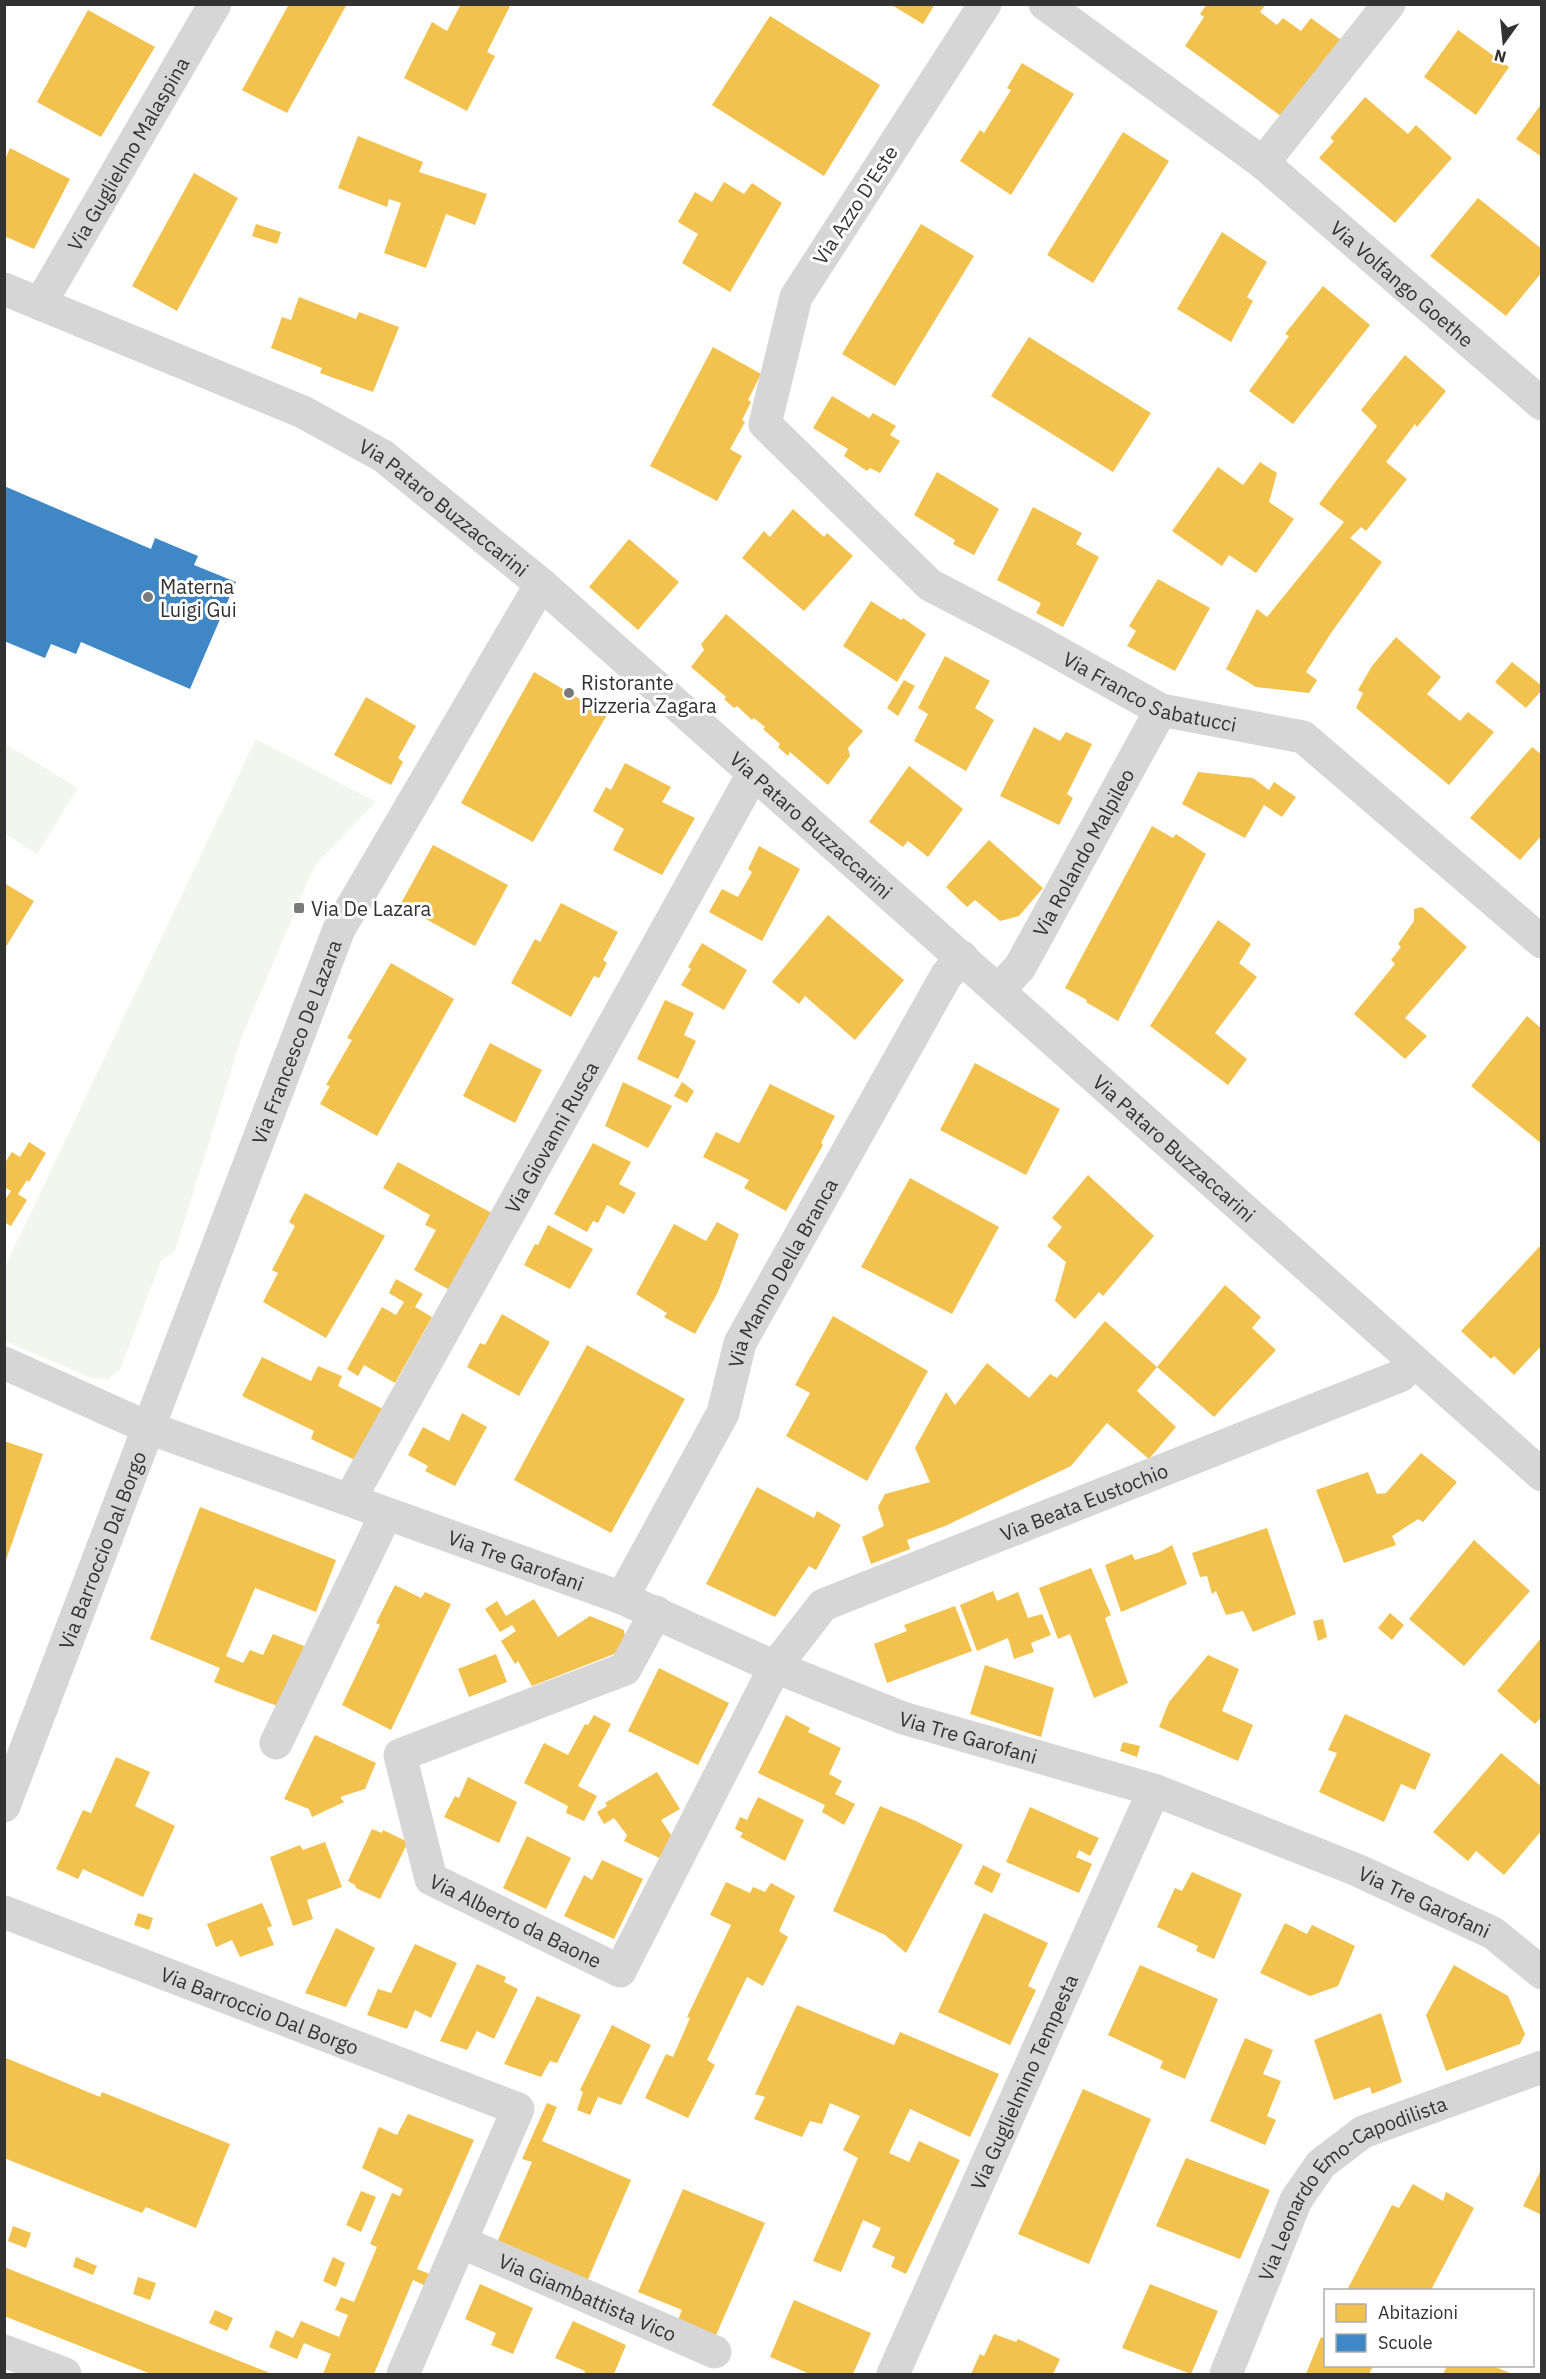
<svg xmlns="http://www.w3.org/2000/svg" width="1546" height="2379" viewBox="0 0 1546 2379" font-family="'IBM Plex Sans',sans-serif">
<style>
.green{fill:#f2f6ee}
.homes{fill:#f2c14e}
.schools{fill:#3f88c5}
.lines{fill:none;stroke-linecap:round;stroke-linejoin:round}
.minor{stroke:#d6d6d6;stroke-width:33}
.poi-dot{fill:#7a7a7a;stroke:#fff;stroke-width:2}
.labels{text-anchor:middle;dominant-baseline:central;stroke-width:6;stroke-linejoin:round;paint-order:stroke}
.street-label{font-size:20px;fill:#323232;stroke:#fff}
.poi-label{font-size:20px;fill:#323232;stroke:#fff;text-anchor:start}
</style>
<rect width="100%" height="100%" fill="#fff"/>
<g class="green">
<polygon points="256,739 376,802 315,865 242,1036 175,1251 161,1261 120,1370 107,1380 91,1378 5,1341 5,1267"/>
<polygon points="4,743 78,788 37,854 5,834"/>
</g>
<g class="homes">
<polygon points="289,4 347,4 287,113 242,90"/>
<polygon points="461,4 511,4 487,52 495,56 467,111 404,78 432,22 447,31"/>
<polygon points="890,4 935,4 923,24"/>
<polygon points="1207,4 1266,4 1260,12 1277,25 1283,18 1301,31 1311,18 1341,40 1285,119 1185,46 1204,17 1200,14"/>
<polygon points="88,10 155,47 101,137 37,102"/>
<polygon points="770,16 880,85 824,176 712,105"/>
<polygon points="1458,30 1509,67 1476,115 1424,77"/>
<polygon points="1022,63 1074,94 1011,195 960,161 980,130 984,133 1011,90 1007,88"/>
<polygon points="1365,97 1408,134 1416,125 1452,158 1395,223 1319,158 1334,141 1330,138"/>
<polygon points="1542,103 1542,157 1516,139"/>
<polygon points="1123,132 1169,161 1093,283 1047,255"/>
<polygon points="358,136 423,162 419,172 487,194 475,225 446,214 426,268 384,253 401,203 389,199 387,207 338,188"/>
<polygon points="10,148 70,179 34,249 4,236 4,162"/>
<polygon points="194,173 238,198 177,311 132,286"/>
<polygon points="724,182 744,194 752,183 782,203 730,292 682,263 698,234 678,222 695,192 712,202"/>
<polygon points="1478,198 1542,249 1542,272 1506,316 1430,256"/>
<polygon points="256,224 281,232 277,244 252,236"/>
<polygon points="921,224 974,256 895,386 842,354"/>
<polygon points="1222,232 1267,262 1247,297 1253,301 1231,342 1177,309"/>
<polygon points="1323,286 1370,325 1293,424 1249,391 1289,336 1285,334"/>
<polygon points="299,297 356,319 359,312 399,327 373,392 320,373 322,368 271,348 282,317 291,320"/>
<polygon points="1029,337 1151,413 1113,472 991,396"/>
<polygon points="713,347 761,374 748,400 751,402 742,420 745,422 730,449 742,456 717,501 650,466"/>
<polygon points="1405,355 1446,391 1417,427 1415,424 1386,462 1407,479 1366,531 1361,527 1350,538 1382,562 1331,633 1306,672 1317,680 1309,693 1256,687 1226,669 1257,609 1267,617 1344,522 1319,504 1377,426 1361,410"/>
<polygon points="832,396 869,418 873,413 896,426 890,435 900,441 880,473 870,468 867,471 844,456 848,449 813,428"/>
<polygon points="1260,462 1277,473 1269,502 1294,519 1256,573 1229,555 1222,566 1172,531 1218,467 1243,485"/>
<polygon points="937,472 999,509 974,555 953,544 955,540 914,515"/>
<polygon points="1033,507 1082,533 1076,544 1099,557 1063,627 1036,613 1041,603 997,580"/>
<polygon points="793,509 824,537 827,533 853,556 804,611 742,558 764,531 770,537"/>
<polygon points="629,539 679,582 638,630 589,587"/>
<polygon points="1158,579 1210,608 1175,671 1127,646 1136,631 1129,626"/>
<polygon points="871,601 901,620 903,618 926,634 897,682 843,646"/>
<polygon points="726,614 863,731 848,748 850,756 828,785 790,752 788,756 778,747 780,744 763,729 765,727 754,718 752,720 737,706 734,708 724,699 726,697 691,667 704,650 701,644"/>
<polygon points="1396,637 1441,677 1427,694 1460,721 1468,712 1494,732 1449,785 1356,708 1363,693 1358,690 1372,666"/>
<polygon points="945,656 990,681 975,708 994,720 966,771 914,741 928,714 918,708"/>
<polygon points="1512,662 1542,686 1542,690 1526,708 1495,682"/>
<polygon points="534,672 607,715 533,842 461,803"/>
<polygon points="904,680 915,686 898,716 887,708"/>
<polygon points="366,697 416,726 398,758 403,762 391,785 334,755"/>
<polygon points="1034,727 1060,741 1066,732 1092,744 1067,794 1073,798 1059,825 1000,796"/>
<polygon points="1532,747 1542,755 1542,835 1520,860 1470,818"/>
<polygon points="625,763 671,787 662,802 695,818 662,875 613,850 624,829 593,811 606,787 611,790"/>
<polygon points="909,766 963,809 928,857 908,841 903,847 869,822"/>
<polygon points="1198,772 1253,778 1269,790 1274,782 1296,797 1282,817 1264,805 1245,838 1182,804"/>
<polygon points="1152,826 1173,838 1176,834 1206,854 1118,1021 1086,1002 1087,1000 1065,988"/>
<polygon points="989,840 1043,888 1019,916 1000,921 975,900 967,907 946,887"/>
<polygon points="433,845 508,885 475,946 400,905"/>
<polygon points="759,846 800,869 762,941 709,912 722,889 738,897 752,872 748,869"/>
<polygon points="4,883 34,901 4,950"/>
<polygon points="561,903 618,932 603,960 607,963 599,978 594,976 571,1017 511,983 535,939 540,942"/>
<polygon points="1422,907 1467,947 1405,1018 1427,1036 1405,1059 1354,1014 1395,964 1391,960 1401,947 1398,944 1414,921 1414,909"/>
<polygon points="828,915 904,980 855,1040 805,996 799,1004 772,982"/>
<polygon points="1218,920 1251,944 1239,963 1257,977 1215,1033 1247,1059 1228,1085 1150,1026"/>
<polygon points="702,943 747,970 724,1010 681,985 691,969 688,967"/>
<polygon points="391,963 454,999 377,1136 320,1104 330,1086 326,1085 352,1040 347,1038"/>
<polygon points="665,1000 694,1013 684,1035 696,1041 678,1079 637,1059"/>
<polygon points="1527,1016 1542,1029 1542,1144 1471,1086"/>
<polygon points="490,1043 542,1070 515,1123 463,1096"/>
<polygon points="975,1063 1060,1109 1026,1175 940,1130"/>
<polygon points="623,1082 672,1106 648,1148 605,1126"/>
<polygon points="682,1082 694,1091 687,1103 674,1096"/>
<polygon points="770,1084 835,1116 821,1143 823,1145 786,1211 744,1188 749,1180 703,1157 716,1132 739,1143"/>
<polygon points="29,1142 46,1153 29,1182 27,1180 18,1194 27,1200 11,1226 4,1222 4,1201 11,1191 4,1187 4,1164 12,1152 20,1157"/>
<polygon points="593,1143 631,1162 619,1184 636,1193 624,1214 607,1205 598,1223 593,1221 587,1232 554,1214"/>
<polygon points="398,1162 499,1217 455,1293 414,1270 436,1230 425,1225 430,1215 383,1188"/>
<polygon points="1088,1175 1154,1236 1103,1296 1099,1292 1075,1319 1055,1301 1066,1262 1047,1246 1062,1227 1052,1218"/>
<polygon points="910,1178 999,1227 952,1314 861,1267"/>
<polygon points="305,1193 385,1236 326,1338 263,1302 278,1273 272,1270 295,1226 289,1222"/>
<polygon points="717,1222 739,1234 718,1292 695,1334 664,1317 667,1313 636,1294 674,1224 706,1241"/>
<polygon points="548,1225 593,1249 570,1289 524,1265 535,1244 538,1245"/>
<polygon points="1542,1244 1542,1345 1514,1375 1494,1356 1491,1359 1461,1331"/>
<polygon points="396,1279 423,1294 415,1307 432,1317 395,1383 364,1365 358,1376 347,1369 382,1307 396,1315 404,1302 389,1293"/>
<polygon points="1225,1285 1261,1317 1252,1328 1276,1350 1214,1417 1157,1367"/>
<polygon points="502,1314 550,1342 519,1396 467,1367 480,1343 485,1345"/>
<polygon points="833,1316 928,1371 867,1481 786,1436 810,1393 795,1385"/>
<polygon points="1105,1321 1157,1367 1137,1391 1176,1427 1149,1459 1107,1423 1071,1466 945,1526 907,1540 910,1549 871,1564 862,1537 884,1526 878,1507 885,1494 930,1482 915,1448 946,1392 955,1405 987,1363 1029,1398 1050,1374 1057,1378"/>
<polygon points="587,1345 685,1399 611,1533 514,1480"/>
<polygon points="262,1357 311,1381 318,1366 342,1376 338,1386 383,1409 355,1460 311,1439 314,1431 242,1396"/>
<polygon points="462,1413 487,1427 455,1486 425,1471 428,1466 408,1455 423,1427 449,1441"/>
<polygon points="4,1441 43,1454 5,1563 4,1563"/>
<polygon points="1421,1453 1457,1482 1423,1522 1418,1519 1392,1536 1396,1545 1344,1563 1316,1490 1368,1472 1377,1494 1386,1493"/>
<polygon points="757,1487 814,1518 817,1511 841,1525 816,1570 809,1566 775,1617 706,1584"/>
<polygon points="200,1507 336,1560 316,1612 255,1588 226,1656 243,1663 250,1650 263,1655 273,1634 304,1646 280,1707 214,1682 220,1668 150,1639"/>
<polygon points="1267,1528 1296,1614 1253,1632 1243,1611 1226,1615 1216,1591 1212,1594 1207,1576 1200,1577 1192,1553"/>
<polygon points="1474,1540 1530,1591 1464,1666 1409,1619"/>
<polygon points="1172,1545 1187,1584 1121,1612 1105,1565 1132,1554 1135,1560 1160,1552"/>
<polygon points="1091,1568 1111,1615 1105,1618 1128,1683 1094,1698 1070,1634 1058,1639 1039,1588"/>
<polygon points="395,1585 421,1598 425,1592 451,1604 391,1730 342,1705 380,1625 376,1623"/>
<polygon points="993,1591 997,1601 1018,1592 1028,1618 1042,1614 1051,1635 1031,1643 1034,1652 1014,1659 1008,1638 977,1651 960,1605"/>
<polygon points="534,1599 558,1637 590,1616 624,1630 627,1649 532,1686 518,1661 515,1664 501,1641 516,1631 512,1625 500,1632 485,1609 497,1601 506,1616"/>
<polygon points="955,1606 972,1651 887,1683 874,1644 907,1631 904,1625"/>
<polygon points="1390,1613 1404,1625 1392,1640 1378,1628"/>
<polygon points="1323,1619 1327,1637 1318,1641 1313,1621"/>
<polygon points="1542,1637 1542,1716 1535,1724 1497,1691"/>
<polygon points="496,1654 507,1682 469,1697 458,1669"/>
<polygon points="1208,1655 1239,1669 1222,1711 1253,1725 1238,1761 1159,1727 1169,1702"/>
<polygon points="985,1665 1054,1688 1041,1737 970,1714"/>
<polygon points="659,1668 729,1703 698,1765 628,1731"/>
<polygon points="1345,1714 1431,1754 1415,1790 1401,1784 1384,1822 1319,1792 1337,1753 1328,1750"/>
<polygon points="594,1715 611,1724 578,1786 597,1796 584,1821 566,1813 568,1806 524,1783 544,1743 568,1755 585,1724 588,1725"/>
<polygon points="786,1715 810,1728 808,1732 841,1748 829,1774 842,1781 835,1794 855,1804 844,1825 822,1812 825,1805 758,1773"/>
<polygon points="315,1735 376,1763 365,1789 340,1797 344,1802 312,1817 309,1809 284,1799"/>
<polygon points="1123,1742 1140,1746 1137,1757 1120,1751"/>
<polygon points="1501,1753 1542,1787 1542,1830 1504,1875 1476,1851 1468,1861 1433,1832"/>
<polygon points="116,1757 150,1772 135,1806 175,1826 143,1897 83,1869 78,1879 56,1869 83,1810 91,1813"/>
<polygon points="657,1772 680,1809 661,1820 677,1844 668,1862 624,1841 627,1835 614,1818 604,1824 597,1812 607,1806 605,1803"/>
<polygon points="468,1777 517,1802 499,1843 444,1817 455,1796 459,1798"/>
<polygon points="758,1797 804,1820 785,1861 740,1837 743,1833 735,1829 740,1817 747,1820"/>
<polygon points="880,1806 916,1821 963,1845 906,1953 885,1935 833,1911"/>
<polygon points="1030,1807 1099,1838 1090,1856 1079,1850 1076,1857 1092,1864 1079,1893 1006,1862"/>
<polygon points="372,1829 382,1833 383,1830 408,1842 380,1899 356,1888 355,1885 348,1881"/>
<polygon points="527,1836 571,1858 546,1909 503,1888"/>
<polygon points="325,1842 342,1887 307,1900 313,1919 293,1926 270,1857 300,1845 303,1850"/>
<polygon points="602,1860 643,1879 614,1939 564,1916 584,1875 592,1880"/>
<polygon points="983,1865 1001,1874 992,1893 974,1884"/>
<polygon points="1192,1872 1242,1894 1214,1959 1196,1951 1198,1946 1157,1927 1175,1888 1182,1891"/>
<polygon points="726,1882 750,1893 753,1887 765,1892 771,1883 795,1896 779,1931 788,1937 763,1986 747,1977 707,2060 715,2065 688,2118 645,2098 666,2054 673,2057 690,2018 687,2017 731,1925 710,1915"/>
<polygon points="262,1903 272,1926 267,1928 274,1945 240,1957 232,1940 216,1947 207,1924"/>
<polygon points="138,1913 153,1918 149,1930 134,1925"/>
<polygon points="984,1913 1048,1943 1028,1986 1036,1990 1010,2045 938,2012"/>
<polygon points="1285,1923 1307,1934 1312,1925 1355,1946 1338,1986 1310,1996 1260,1973"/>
<polygon points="336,1928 375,1948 346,2007 305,1993"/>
<polygon points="415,1944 457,1963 431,2018 415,2010 407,2029 367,2015 378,1989 391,1993"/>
<polygon points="477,1964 506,1977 504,1982 518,1989 494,2039 477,2031 467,2050 440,2041"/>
<polygon points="1140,1965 1218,1999 1185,2079 1160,2068 1163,2061 1108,2035"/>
<polygon points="1454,1965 1508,1996 1525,2034 1520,2044 1446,2071 1426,2015"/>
<polygon points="537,1996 581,2015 557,2063 550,2061 541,2077 504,2064"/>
<polygon points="797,2005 894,2045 900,2032 999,2074 970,2137 910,2109 889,2153 909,2162 919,2141 960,2160 906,2274 891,2267 895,2257 872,2247 881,2228 863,2220 841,2272 813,2261 858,2158 843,2150 860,2116 830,2103 822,2124 810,2121 802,2137 754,2119 765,2097 755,2094"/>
<polygon points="1381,2013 1402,2082 1372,2094 1370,2087 1334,2100 1314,2040"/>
<polygon points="612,2025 651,2045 621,2105 598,2097 590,2115 577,2110 583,2092 580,2090"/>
<polygon points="1245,2038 1273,2050 1263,2074 1281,2081 1267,2116 1276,2120 1265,2145 1210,2121"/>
<polygon points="6,2058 100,2097 102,2092 230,2144 196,2228 146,2207 142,2213 4,2158"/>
<polygon points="1083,2089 1151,2119 1089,2264 1018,2234"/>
<polygon points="547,2103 557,2107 542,2141 631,2180 585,2286 495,2247 532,2162 522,2159"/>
<polygon points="408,2114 474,2140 417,2269 437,2277 432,2289 413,2280 374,2374 323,2374 331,2354 304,2343 297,2359 269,2347 276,2330 293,2338 301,2321 339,2337 348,2315 335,2310 341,2297 354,2302 377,2247 370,2244 392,2193 400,2196 403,2189 362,2168 379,2127 397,2135"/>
<polygon points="1186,2158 1270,2190 1240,2259 1156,2226"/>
<polygon points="1542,2168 1542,2215 1523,2206"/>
<polygon points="1413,2184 1443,2201 1446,2192 1474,2208 1431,2290 1347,2290 1392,2205 1399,2208"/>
<polygon points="683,2189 765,2223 713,2342 676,2325 682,2310 638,2292"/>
<polygon points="361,2191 376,2197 361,2232 346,2225"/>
<polygon points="13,2226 31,2233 26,2248 8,2241"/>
<polygon points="76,2257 97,2266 93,2275 73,2267"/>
<polygon points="333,2257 345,2263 336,2287 323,2281"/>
<polygon points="4,2267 272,2374 151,2374 4,2316"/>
<polygon points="138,2277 156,2283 150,2300 133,2294"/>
<polygon points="480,2284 533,2308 513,2354 491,2345 496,2333 465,2319"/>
<polygon points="1150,2284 1218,2311 1191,2374 1122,2348"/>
<polygon points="794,2300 871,2333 853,2374 810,2374 770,2357"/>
<polygon points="215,2310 233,2318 227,2331 209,2323"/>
<polygon points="573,2321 626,2345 614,2374 584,2374 585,2371 555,2358"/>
<polygon points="994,2334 1016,2342 1018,2339 1060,2359 1053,2374 971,2374 980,2354 984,2356"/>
<polygon points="1321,2337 1326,2339 1326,2366 1373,2366 1369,2374 1306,2374"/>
<polygon points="1447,2366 1493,2366 1512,2374 1443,2374"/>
</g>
<polygon class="schools" points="4,486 151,549 155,538 198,556 194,565 236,582 190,689 81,642 76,654 51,644 45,658 4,641"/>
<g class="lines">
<g class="minor">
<path id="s1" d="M 985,4 L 796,297 L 765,424 L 930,585 L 1032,638 L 1161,710 L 1303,737 L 1542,942"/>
<path id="s2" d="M 1045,4 L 1263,163 L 1542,404"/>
<polyline points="1263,163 1389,4"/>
<path id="s3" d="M 4,289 L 303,412 L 383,456 L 541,584 L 1542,1475"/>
<path id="s4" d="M 40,304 L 215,4"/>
<path id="s5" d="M 999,990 L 1020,967 L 1161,710"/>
<path id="s6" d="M 4,1363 L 149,1428 L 622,1598 L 775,1667 L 903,1718 L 1154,1790 L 1357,1870 L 1493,1933 L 1542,1973"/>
<path id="s7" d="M 350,1499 L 753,774"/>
<path id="s8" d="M 622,1598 L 723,1413 L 740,1343 L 946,976 L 962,957"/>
<path id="s9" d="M 656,1612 L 625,1669 L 400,1755 L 431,1879 L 620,1971 L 775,1667 L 823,1605 L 1400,1376 L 1413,1362"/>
<polyline points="276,1743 386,1514"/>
<path id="s10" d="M 4,1806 L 339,929 L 541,584"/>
<path id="s11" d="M 4,1912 L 518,2109 L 403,2374"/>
<path id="s12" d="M 461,2242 L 715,2352"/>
<polyline points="4,2351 65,2374"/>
<path id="s13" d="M 893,2374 L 1154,1790"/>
<path id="s14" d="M 1226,2374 L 1296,2200 L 1321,2164 L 1363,2132 L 1542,2067"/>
</g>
</g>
<g class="poi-dot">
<circle cx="148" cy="597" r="6"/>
<circle cx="569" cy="693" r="6"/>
<rect x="293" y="902" width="12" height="12" rx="3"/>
</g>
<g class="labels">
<g class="street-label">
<text stroke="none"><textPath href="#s4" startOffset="174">Via Guglielmo Malaspina</textPath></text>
<text transform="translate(855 205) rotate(-57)">Via Azzo D'Este</text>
<text stroke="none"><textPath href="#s2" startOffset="454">Via Volfango Goethe</textPath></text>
<text stroke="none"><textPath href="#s3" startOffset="494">Via Pataro Buzzaccarini</textPath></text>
<text stroke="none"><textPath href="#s1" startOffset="956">Via Franco Sabatucci</textPath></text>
<text stroke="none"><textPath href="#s3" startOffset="980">Via Pataro Buzzaccarini</textPath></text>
<text stroke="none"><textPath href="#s5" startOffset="162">Via Rolando Malpileo</textPath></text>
<text stroke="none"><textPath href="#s10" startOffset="818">Via Francesco De Lazara</textPath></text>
<text stroke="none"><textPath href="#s7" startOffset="414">Via Giovanni Rusca</textPath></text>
<text stroke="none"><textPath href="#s3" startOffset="1466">Via Pataro Buzzaccarini</textPath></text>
<text stroke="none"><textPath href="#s8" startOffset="364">Via Manno Della Branca</textPath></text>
<text stroke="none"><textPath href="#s9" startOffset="1344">Via Beata Eustochio</textPath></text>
<text stroke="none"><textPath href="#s10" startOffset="274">Via Barroccio Dal Borgo</textPath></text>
<text stroke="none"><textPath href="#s6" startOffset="549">Via Tre Garofani</textPath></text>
<text stroke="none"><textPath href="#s6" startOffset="1035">Via Tre Garofani</textPath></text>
<text stroke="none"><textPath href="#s6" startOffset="1521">Via Tre Garofani</textPath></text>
<text stroke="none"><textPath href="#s9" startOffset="528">Via Alberto da Baone</textPath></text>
<text stroke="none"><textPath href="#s11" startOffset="274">Via Barroccio Dal Borgo</textPath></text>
<text stroke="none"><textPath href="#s13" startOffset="320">Via Guglielmino Tempesta</textPath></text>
<text stroke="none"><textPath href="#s14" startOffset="237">Via Leonardo Emo-Capodilista</textPath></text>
<text stroke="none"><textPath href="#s12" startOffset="138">Via Giambattista Vico</textPath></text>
</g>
<g class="poi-label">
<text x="160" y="586">Materna<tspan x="160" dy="23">Luigi Gui</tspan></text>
<text x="581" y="682">Ristorante<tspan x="581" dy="23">Pizzeria Zagara</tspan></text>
<text x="311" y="908">Via De Lazara</text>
</g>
</g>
<rect width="1546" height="2379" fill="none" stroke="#323232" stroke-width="12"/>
<rect x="1324" y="2289" width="210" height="78" fill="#ffffff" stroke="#adadad" stroke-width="1.5"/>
<rect x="1336" y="2304" width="30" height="18" fill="#f2c14e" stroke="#adadad" stroke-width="1.5"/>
<text x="1378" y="2319" font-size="18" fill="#323232">Abitazioni</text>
<rect x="1336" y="2334" width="30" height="18" fill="#3f88c5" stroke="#adadad" stroke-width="1.5"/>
<text x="1378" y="2349" font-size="18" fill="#323232">Scuole</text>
<g transform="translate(1504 42) rotate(195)" stroke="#ffffff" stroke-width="4.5" paint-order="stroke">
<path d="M0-4.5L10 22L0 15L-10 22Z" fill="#323232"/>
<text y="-9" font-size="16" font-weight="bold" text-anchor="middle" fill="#323232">N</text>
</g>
</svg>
